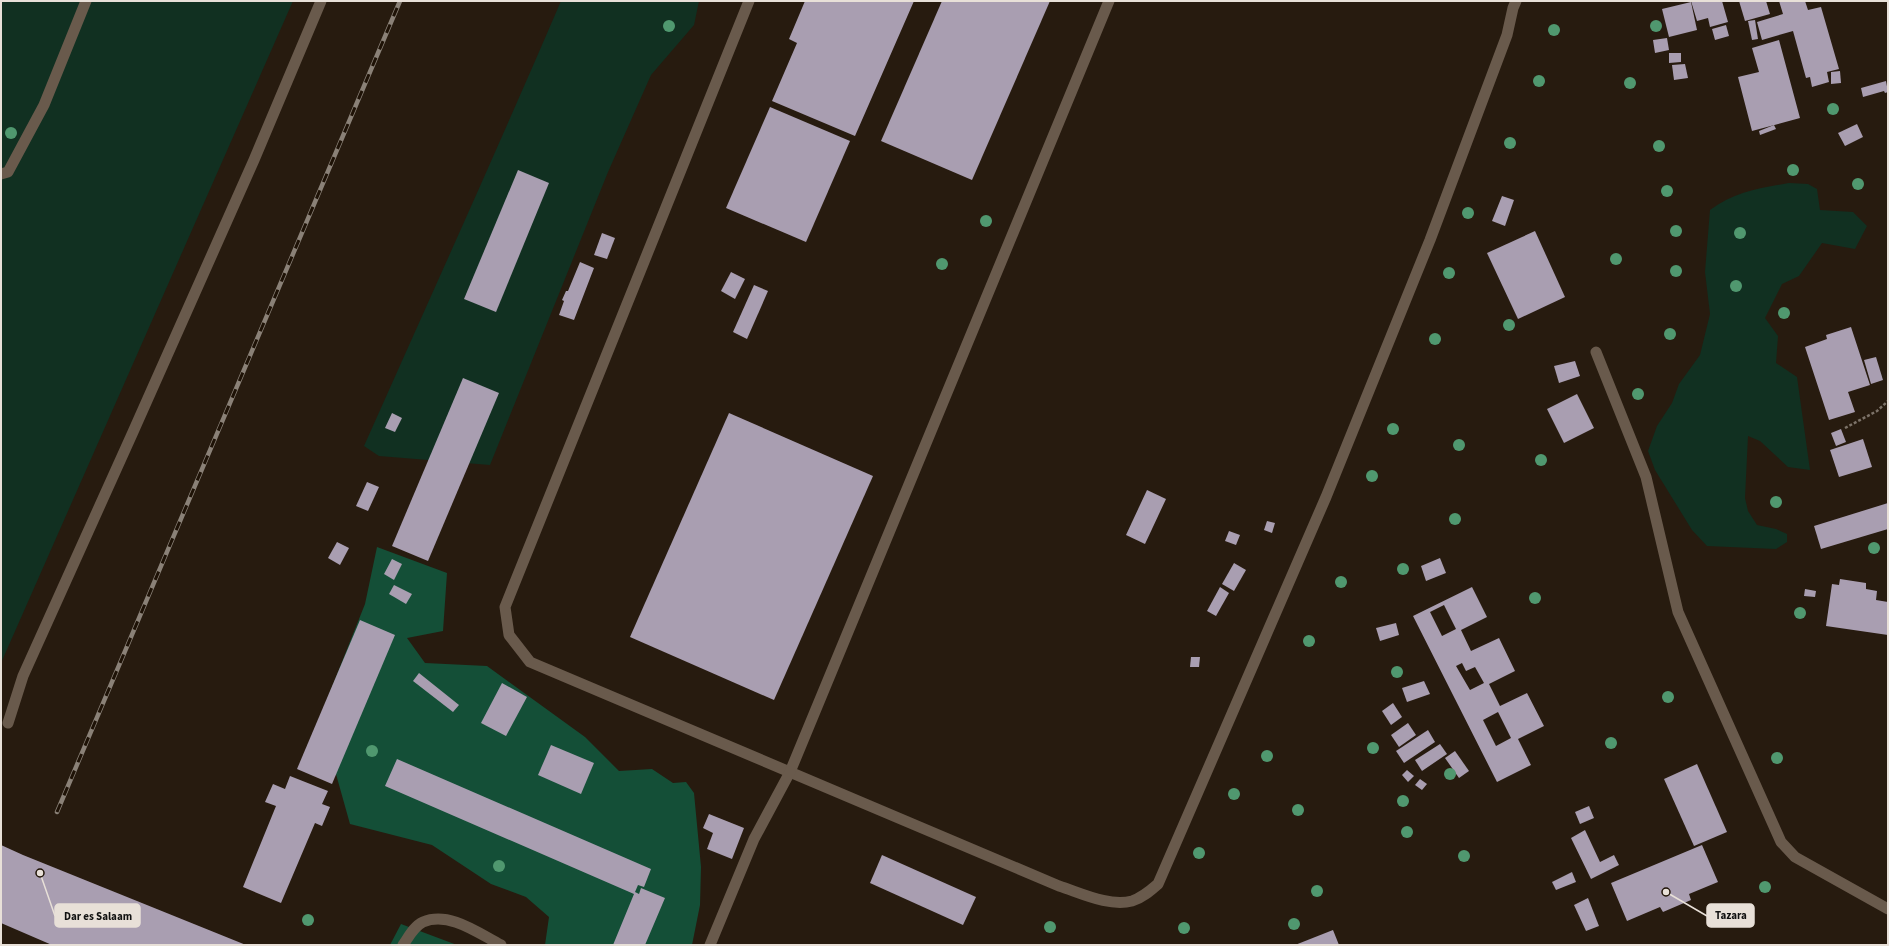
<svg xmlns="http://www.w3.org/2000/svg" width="1889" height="946" viewBox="0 0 1889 946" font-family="'Source Sans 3',sans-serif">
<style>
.green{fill:#113021}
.forest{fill:#144f37}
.building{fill:#a99eb1;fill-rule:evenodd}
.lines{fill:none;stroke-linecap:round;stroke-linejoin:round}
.path{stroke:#7c7268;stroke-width:2.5;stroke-dasharray:3 2;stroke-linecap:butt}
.service{stroke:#695a4c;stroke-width:11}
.rail-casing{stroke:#8a8177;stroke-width:4.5}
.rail{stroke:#1e1206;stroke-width:3;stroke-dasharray:9;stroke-linecap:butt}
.tree{fill:#50986f}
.leader{fill:none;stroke:#e8e0d8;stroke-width:1.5}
.callout-dot{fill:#e8e0d8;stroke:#1e1206;stroke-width:1.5}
.callout{fill:#e8e0d8;stroke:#e8e0d8;stroke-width:1.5}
.callout-label{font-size:11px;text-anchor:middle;font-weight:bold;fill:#111}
</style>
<rect width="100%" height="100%" fill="#271b0f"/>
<g class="green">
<polygon points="1,1 293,1 1,663"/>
<path d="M 561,1 L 699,1 L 694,25 L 651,75 L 608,172 L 490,465 L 379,456 L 364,446 C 430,298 497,150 561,1 Z"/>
<path d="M 1789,183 L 1808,184 L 1817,189 L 1820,210 L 1853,212 L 1867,226 L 1855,249 L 1822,243 L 1799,276 L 1782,284 L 1765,318 L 1778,336 L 1776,363 L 1797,377 L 1810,470 L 1788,467 L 1760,441 L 1748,436 L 1745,498 L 1748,511 L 1757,525 L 1776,529 L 1787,534 L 1787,542 L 1776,549 L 1707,546 L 1692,530 L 1655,470 L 1648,451 L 1657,426 L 1672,403 L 1679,384 L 1700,355 L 1710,314 L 1705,272 L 1710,210 C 1734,192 1760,188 1789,183 Z"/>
</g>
<g class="forest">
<polygon points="377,547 447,573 443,631 407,638 425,663 487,666 585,737 619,771 652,769 673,783 686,782 694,793 701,867 700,905 692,945 545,945 549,917 526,897 491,884 432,845 350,824 320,717 365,604"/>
<polygon points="401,924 457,945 390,945"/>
</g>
<g class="building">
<polygon points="805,1 914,1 855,136 772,101 797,43 789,39"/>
<polygon points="942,1 1050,1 972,180 881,141"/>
<polygon points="1691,1 1722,1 1728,22 1710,27 1708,18 1697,21"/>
<polygon points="1739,1 1766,1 1770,14 1745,21"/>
<polygon points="1779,1 1805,1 1808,10 1821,7 1839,69 1827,72 1829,82 1812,87 1810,77 1806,78 1793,31 1762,40 1757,22 1783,14"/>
<polygon points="1691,2 1697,30 1669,37 1662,9"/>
<polygon points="1755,20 1758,39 1752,40 1748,21"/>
<polygon points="1726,25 1729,36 1715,40 1712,29"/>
<polygon points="1667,38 1669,50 1655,53 1653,40"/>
<polygon points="1779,40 1800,118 1752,131 1738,77 1759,72 1752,48"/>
<polygon points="1669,53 1681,53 1681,62 1669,63"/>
<polygon points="1685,64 1688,78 1674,80 1672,65"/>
<polygon points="1840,71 1841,83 1831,84 1831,72"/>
<polygon points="1886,81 1888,92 1885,93 1884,91 1863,97 1861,88"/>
<polygon points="770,107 850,141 806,242 726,208"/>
<polygon points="1857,124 1863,137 1845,146 1838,133"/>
<polygon points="1774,125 1776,129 1760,135 1759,131"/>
<polygon points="518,170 549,183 496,312 464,299"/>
<polygon points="1502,196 1514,200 1505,226 1492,221"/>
<polygon points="1535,231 1565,297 1518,319 1487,253"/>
<polygon points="602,233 615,238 607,259 594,255"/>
<polygon points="580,262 594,268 574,320 559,315 564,301 562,300 566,291 568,291"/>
<polygon points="731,272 745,279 735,299 721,291"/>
<polygon points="754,285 768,291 747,339 733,332"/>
<polygon points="1851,327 1870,385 1848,392 1855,412 1829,420 1805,347 1827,339 1826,335"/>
<polygon points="1876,357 1883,380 1871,384 1864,360"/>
<polygon points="1575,361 1580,376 1559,383 1554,366"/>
<polygon points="463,378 499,393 428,561 392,546"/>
<polygon points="1577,394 1594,428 1564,443 1547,409"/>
<polygon points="392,413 402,418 395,432 385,428"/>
<polygon points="729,413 873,476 774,700 630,637"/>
<polygon points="1841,429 1846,442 1836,446 1831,433"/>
<polygon points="1863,439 1872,467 1839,477 1830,450"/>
<polygon points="367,482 379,487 368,511 356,506"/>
<polygon points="1147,490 1166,499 1145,544 1126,535"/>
<polygon points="1888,503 1888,529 1821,549 1814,526"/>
<polygon points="1267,521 1275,523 1272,533 1264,530"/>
<polygon points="1229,531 1240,535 1236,545 1225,541"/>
<polygon points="337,542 349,548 340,565 328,558"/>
<polygon points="1440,558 1446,573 1426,581 1421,566"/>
<polygon points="392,559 402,564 394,580 384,574"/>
<polygon points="1234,563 1246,570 1234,591 1222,584"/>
<polygon points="1840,579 1866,583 1866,589 1877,591 1876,600 1888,602 1888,635 1826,626 1832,584 1839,585"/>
<polygon points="394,585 412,594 406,604 389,594"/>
<polygon points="1220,587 1229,593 1216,616 1207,611"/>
<path d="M 1472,587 L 1487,617 L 1461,630 L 1471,651 L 1499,638 L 1515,671 L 1489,684 L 1500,706 L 1527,693 L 1544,726 L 1518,739 L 1531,765 L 1497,782 L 1413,616 ZM 1444,605 L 1456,629 L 1442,636 L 1430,612 ZM 1462,663 L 1466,671 L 1475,667 L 1484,683 L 1470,690 L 1456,666 ZM 1498,712 L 1511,738 L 1496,746 L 1483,720 Z"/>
<polygon points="1805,589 1816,591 1815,597 1804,596"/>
<polygon points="360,620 395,635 332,784 297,769"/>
<polygon points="1396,623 1399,635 1380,641 1376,628"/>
<polygon points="1191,657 1200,657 1199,667 1190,667"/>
<polygon points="419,673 459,705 453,712 413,681"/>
<polygon points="1424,681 1430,694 1407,702 1402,688"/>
<polygon points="502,683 527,697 506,736 481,723"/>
<polygon points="1393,703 1402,717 1391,725 1382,711"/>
<polygon points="1408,723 1416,735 1399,747 1391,735"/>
<polygon points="1428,730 1435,742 1404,763 1396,751"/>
<polygon points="1440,744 1447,754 1422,771 1415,760"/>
<polygon points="551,745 594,763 581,794 538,775"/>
<polygon points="1455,751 1469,771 1459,778 1445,758"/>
<polygon points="397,759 651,869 644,887 638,885 635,892 639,894 641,888 665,898 645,945 613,945 634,894 385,786"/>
<polygon points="1697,764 1727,832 1694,846 1664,779"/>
<polygon points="1407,770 1414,776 1408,782 1402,775"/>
<polygon points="290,776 328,791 322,804 330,807 322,826 315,823 281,903 243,887 276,806 265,802 273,784 285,789"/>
<polygon points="1420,779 1427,784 1422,790 1415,785"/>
<polygon points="1589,806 1594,818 1580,824 1575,812"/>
<polygon points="709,814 744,828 732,859 707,849 713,833 703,828"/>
<polygon points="1585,830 1600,862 1614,855 1619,865 1591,879 1571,838"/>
<polygon points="1,845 23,855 246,945 52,945 1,923"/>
<polygon points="1702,845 1718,882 1689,894 1691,900 1663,912 1660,907 1627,921 1611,883"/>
<polygon points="882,855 976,897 963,925 870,883"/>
<polygon points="1572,872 1576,882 1556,890 1552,882"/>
<polygon points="1588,898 1599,926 1586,931 1574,905"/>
<polygon points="1333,930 1339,945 1295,945"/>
</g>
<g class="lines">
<polyline class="path" points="1845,428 1877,411 1888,401"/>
<g class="service">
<path d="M 749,1 L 505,607 L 509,635 L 530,662 L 1059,886 C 1081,893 1109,907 1132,901 C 1142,898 1150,891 1158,884 L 1326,497 L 1430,240 L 1507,35 L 1513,8 L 1516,1"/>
<polyline points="1,174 8,172 44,105 86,1"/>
<polyline points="1596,352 1646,477 1678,612 1781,842 1795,857 1888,909"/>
<polyline points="8,723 23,676 133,432 254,160 321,1"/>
<path d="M 403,945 C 408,938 414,926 423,922 C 449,911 478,933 501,945"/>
<polyline points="710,945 754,839 790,772 1109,1"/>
</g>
<g class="rail-casing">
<polyline id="rail" points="57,812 400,1"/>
</g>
<use href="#rail" class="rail"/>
</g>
<g class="tree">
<circle cx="669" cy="26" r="6"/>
<circle cx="1656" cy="26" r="6"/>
<circle cx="1554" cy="30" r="6"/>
<circle cx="1539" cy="81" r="6"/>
<circle cx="1630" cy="83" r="6"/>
<circle cx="1833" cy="109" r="6"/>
<circle cx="11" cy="133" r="6"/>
<circle cx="1510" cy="143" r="6"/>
<circle cx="1659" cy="146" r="6"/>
<circle cx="1793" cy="170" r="6"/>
<circle cx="1858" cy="184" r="6"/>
<circle cx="1667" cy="191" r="6"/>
<circle cx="1468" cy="213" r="6"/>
<circle cx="986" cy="221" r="6"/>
<circle cx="1676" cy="231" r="6"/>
<circle cx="1740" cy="233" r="6"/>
<circle cx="1616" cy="259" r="6"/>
<circle cx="942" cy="264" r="6"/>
<circle cx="1676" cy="271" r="6"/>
<circle cx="1449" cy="273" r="6"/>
<circle cx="1736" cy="286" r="6"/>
<circle cx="1784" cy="313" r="6"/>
<circle cx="1509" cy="325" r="6"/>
<circle cx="1670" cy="334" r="6"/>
<circle cx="1435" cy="339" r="6"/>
<circle cx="1638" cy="394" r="6"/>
<circle cx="1393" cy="429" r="6"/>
<circle cx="1459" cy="445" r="6"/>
<circle cx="1541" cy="460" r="6"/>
<circle cx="1372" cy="476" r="6"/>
<circle cx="1776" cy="502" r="6"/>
<circle cx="1455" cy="519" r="6"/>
<circle cx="1874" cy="548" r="6"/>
<circle cx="1403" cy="569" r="6"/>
<circle cx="1341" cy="582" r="6"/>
<circle cx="1535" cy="598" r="6"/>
<circle cx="1800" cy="613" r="6"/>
<circle cx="1309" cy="641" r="6"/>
<circle cx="1397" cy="672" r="6"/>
<circle cx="1668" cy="697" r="6"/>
<circle cx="1611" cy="743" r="6"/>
<circle cx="1373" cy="748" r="6"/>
<circle cx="372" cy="751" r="6"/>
<circle cx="1267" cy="756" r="6"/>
<circle cx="1777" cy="758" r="6"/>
<circle cx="1450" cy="774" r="6"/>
<circle cx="1234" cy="794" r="6"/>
<circle cx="1403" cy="801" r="6"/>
<circle cx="1298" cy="810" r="6"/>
<circle cx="1407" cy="832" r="6"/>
<circle cx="1199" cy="853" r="6"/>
<circle cx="1464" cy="856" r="6"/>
<circle cx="499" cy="866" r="6"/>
<circle cx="1765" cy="887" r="6"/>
<circle cx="1317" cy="891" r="6"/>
<circle cx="308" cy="920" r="6"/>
<circle cx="1294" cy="924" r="6"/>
<circle cx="1050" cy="927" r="6"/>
<circle cx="1184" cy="928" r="6"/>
</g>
<path class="leader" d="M1666 892L1707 916M40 873L55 916"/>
<g class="callout-dot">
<circle cx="1666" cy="892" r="4"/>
<circle cx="40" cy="873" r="4"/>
</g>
<g class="callout">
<rect x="1707" y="904" width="47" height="23" rx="4"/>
<rect x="55" y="904" width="85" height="23" rx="4"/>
</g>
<g class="callout-label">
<text x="1731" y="919">Tazara</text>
<text x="98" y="920">Dar es Salaam</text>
</g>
<rect width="1889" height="946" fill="none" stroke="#e8e0d8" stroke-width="4"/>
</svg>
